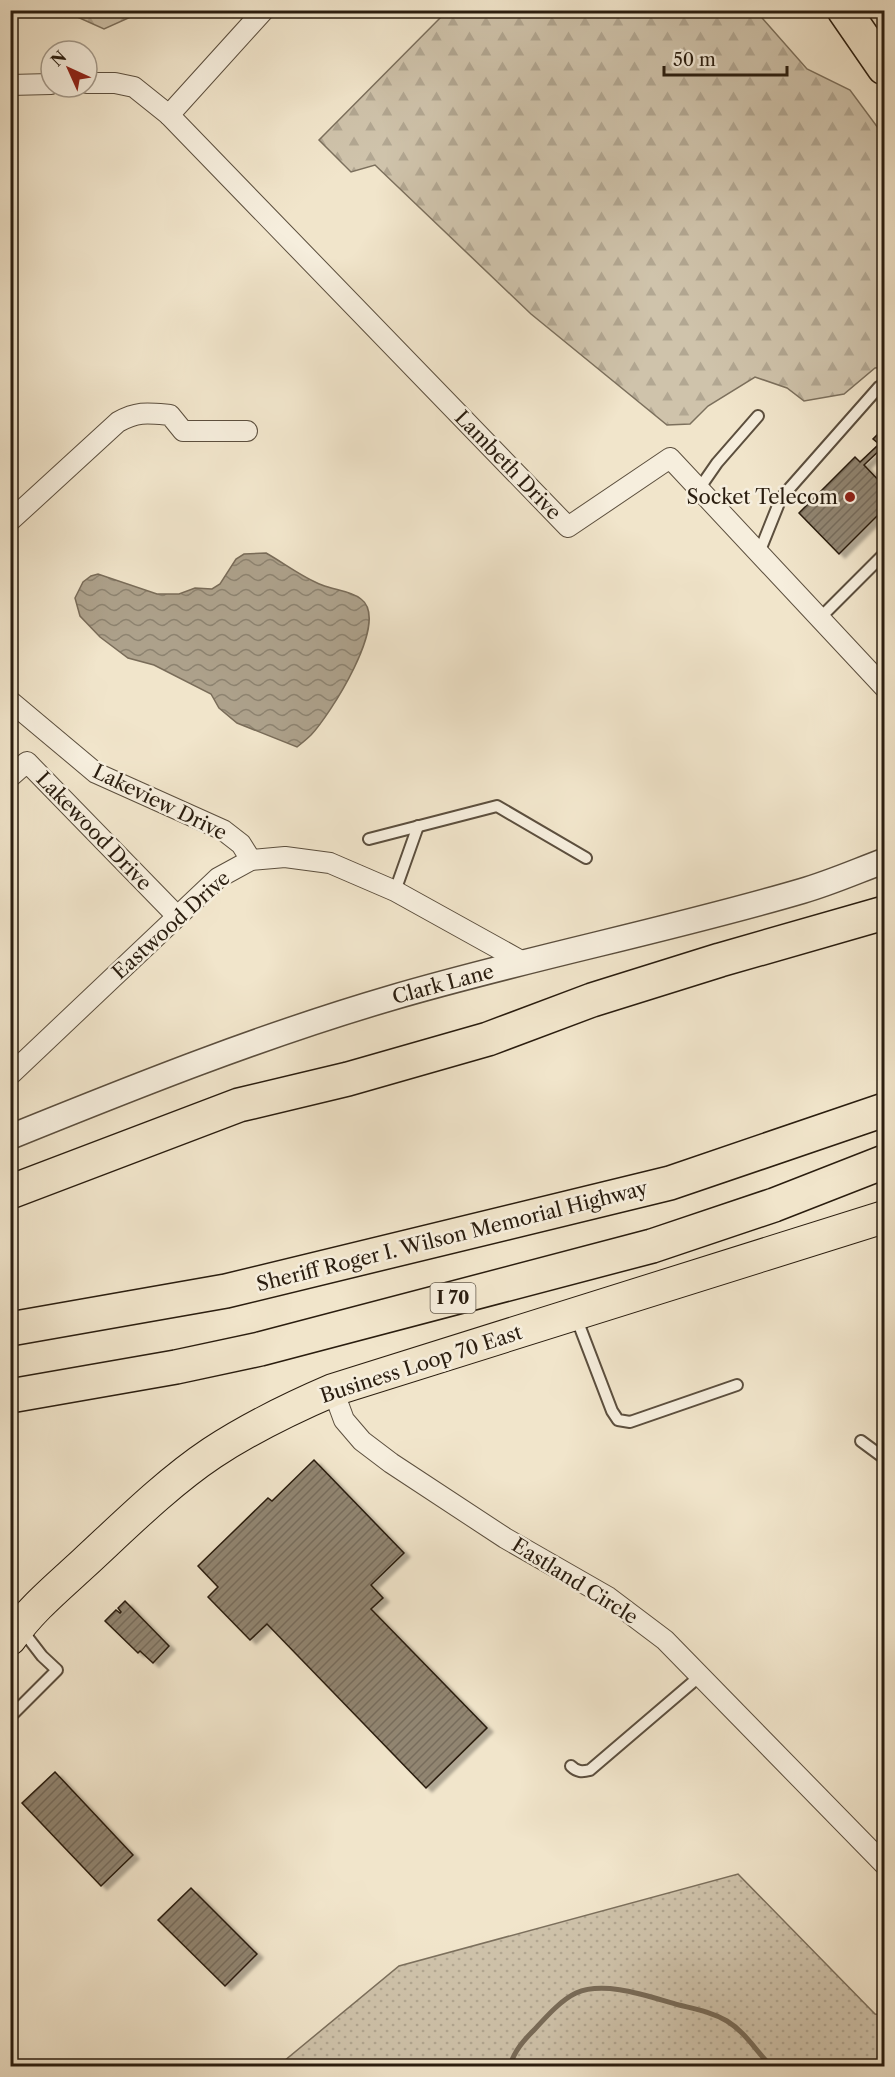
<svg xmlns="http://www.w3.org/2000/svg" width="895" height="2077" viewBox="0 0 895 2077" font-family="'Libre Caslon Text',serif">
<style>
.green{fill:url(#green-dots);stroke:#7c705d;stroke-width:1.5}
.forest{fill:url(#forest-firs);stroke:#7c705d;stroke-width:1.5}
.water{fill:url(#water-waves);stroke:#796c59;stroke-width:1.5}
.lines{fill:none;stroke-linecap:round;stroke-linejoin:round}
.stream{stroke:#796c59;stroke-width:5}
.building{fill:url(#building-hatch);stroke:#2a1d0f;stroke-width:1.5;filter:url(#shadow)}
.service-casing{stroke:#5c4f3e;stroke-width:14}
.minor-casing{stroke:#5c4f3e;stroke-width:22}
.tertiary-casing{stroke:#5c4f3e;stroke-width:27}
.primary-casing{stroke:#2a1d0f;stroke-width:34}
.motorway-casing{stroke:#2a1d0f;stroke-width:36}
.service{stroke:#f6eedd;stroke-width:10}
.minor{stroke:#f6eedd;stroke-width:20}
.tertiary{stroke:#f6eedd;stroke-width:24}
.primary{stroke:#f1e5cb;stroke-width:32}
.motorway{stroke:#f1e5cb;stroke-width:33}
.poi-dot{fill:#8f2418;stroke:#f6eedd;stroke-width:2}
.labels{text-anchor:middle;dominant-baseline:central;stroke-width:5;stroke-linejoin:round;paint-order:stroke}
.shield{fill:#f6eedd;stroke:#675c4d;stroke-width:1.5}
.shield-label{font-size:18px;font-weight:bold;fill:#2a1d0f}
.street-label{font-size:20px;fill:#2a1d0f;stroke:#f6eedd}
.poi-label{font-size:20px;fill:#2a1d0f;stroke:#f6eedd;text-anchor:end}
</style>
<defs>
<pattern id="green-dots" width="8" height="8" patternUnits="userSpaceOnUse" patternTransform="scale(1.5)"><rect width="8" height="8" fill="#cfc3ab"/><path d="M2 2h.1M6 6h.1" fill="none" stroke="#b2a792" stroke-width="1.8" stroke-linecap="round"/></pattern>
<pattern id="forest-firs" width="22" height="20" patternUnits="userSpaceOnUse" patternTransform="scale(1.5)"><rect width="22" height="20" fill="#cfc3ab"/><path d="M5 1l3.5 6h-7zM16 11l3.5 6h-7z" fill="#b2a792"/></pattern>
<pattern id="water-waves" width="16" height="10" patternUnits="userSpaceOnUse" patternTransform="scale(1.5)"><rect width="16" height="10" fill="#ada18b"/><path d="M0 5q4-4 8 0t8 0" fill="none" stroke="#8d8370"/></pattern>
<pattern id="building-hatch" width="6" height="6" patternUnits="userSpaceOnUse" patternTransform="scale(1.5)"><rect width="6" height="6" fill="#918571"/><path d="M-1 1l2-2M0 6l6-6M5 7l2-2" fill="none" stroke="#776c5b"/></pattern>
<filter id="shadow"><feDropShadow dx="6" dy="4" stdDeviation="1.5" flood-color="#0004"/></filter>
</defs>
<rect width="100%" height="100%" fill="#f1e5cb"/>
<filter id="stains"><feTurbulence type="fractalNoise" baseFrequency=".00333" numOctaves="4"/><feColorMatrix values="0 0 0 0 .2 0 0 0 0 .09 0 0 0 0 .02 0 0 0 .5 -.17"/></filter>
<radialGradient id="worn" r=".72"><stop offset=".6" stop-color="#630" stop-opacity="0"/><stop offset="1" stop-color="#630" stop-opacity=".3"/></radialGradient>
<polygon class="green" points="738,1874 875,2014 884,2015 884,2066 278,2066 399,1966"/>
<g class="forest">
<polygon points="64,11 144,10 144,11 104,29"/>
<polygon points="447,11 756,11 807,69 850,90 884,136 884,367 875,368 844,394 804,401 787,388 755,377 708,406 690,424 667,425 531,314 375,165 351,172 319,140"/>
</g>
<path class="water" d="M 266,553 C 284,563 303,578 322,585 C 334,590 352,591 361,599 C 391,621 329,716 311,735 C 307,739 302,743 297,747 L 237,723 L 219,708 L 211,694 L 154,665 L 128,658 L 100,637 L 80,616 L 75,598 L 83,582 L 91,576 L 98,574 L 157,594 L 179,594 L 195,588 L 212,589 L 220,584 L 236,559 L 244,554 Z"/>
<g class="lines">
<path class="stream" d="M 510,2066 C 514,2051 524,2040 535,2029 C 546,2017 561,2000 576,1993 C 605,1980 650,1997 679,2005 C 695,2009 712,2012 727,2021 C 745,2032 756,2051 771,2066"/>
</g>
<g class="building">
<polygon points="884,428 884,449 883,447 864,465 884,486 884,509 839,554 799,513 855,457 860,462 879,444 873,439"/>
<polygon points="314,1460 404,1553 371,1585 383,1598 371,1609 487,1728 426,1788 267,1624 250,1640 208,1597 218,1587 198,1566 268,1498 272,1501"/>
<polygon points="125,1601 169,1646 153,1663 140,1651 138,1653 105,1621 116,1610 120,1613 121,1612 118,1608"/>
<polygon points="55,1772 133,1855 101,1886 22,1803"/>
<polygon points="191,1888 257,1954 225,1986 158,1920"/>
</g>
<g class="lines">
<g class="service-casing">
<g id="service">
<polyline points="699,489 717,463 758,416"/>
<polyline points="759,553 781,498 879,387 884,384"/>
<polyline points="820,618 884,554"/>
<polyline points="369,839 497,806 586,858"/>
<polyline points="395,891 418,826"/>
<polyline points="576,1317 612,1411 618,1420 630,1422 737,1385"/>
<polyline points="861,1441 884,1458"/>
<polyline points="10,1717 57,1670 42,1656 22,1630"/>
<path d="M 571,1766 C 577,1772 582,1772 590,1770 L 700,1676"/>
</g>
</g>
<g class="minor-casing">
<g id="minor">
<polyline points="87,83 115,83 134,87 169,115 568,527 670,458 884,687"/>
<polyline points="10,85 51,84"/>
<polyline points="169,115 264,10"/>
<path d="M 10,521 L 118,422 C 138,411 148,413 170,415 L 183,431 L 247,431"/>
<polyline points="10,701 96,773 223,830 241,844 251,860"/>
<polyline points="10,777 27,762 177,916"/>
<polyline points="10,1075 218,878 251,860 285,857 330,863 395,891 523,962"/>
<polyline points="333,1390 344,1420 362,1441 391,1463 505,1538 608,1597 665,1640 884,1864"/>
</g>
</g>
<g class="tertiary-casing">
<path id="tertiary" d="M 10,1137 C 136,1086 261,1036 391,998 C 527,958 666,931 802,891 C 830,883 857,871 884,861"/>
</g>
<g class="primary-casing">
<path id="primary" d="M 10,1639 C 30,1610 58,1587 84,1563 C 123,1527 167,1483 212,1453 C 250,1428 291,1408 333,1390 L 884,1217"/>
</g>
<g class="motorway-casing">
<g id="motorway">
<polyline points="844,10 884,68"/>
<polyline points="10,1192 239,1105 348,1079 488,1039 592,1000 720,960 884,913"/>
<polyline points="10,1329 226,1291 670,1183 884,1110"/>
<polyline points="10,1396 176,1367 260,1349 652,1246 774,1205 884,1162"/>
</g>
</g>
<use href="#service" class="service"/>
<use href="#minor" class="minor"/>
<use href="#tertiary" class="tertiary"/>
<use href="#primary" class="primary"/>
<use href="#motorway" class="motorway"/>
</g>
<circle class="poi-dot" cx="850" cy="497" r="6"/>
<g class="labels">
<rect class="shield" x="430.5" y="1283" width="45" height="30" rx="4.5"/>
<g class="shield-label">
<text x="453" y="1298">I 70</text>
</g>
<g class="street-label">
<text transform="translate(508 465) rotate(46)">Lambeth Drive</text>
<text transform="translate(160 802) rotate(26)">Lakeview Drive</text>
<text transform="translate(94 831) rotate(46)">Lakewood Drive</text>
<text transform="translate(171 925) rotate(-42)">Eastwood Drive</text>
<text transform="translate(443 984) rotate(-15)">Clark Lane</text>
<text transform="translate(452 1236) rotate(-14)">Sheriff Roger I. Wilson Memorial Highway</text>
<text transform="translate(421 1364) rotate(-18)">Business Loop 70 East</text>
<text transform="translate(575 1581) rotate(32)">Eastland Circle</text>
</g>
<g class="poi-label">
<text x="838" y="497">Socket Telecom</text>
</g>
</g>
<rect width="895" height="2077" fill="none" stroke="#f1e5cb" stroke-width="36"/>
<rect x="12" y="12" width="871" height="2053" fill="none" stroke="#2a1d0f" stroke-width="3"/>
<rect x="18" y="18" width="859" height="2041" fill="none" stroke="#2a1d0f" stroke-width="1.5"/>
<g transform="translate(69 69) rotate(315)"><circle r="28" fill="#f6eedd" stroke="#a49a8b" stroke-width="1.5"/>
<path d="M0-4.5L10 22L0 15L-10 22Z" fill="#8f2418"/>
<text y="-9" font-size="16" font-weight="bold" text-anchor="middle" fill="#2a1d0f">N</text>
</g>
<path d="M664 66v9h123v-9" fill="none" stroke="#2a1d0f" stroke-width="3"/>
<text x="673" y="66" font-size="18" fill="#2a1d0f" stroke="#f6eedd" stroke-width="4.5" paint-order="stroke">50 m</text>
<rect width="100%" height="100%" filter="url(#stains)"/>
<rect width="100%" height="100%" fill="url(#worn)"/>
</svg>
